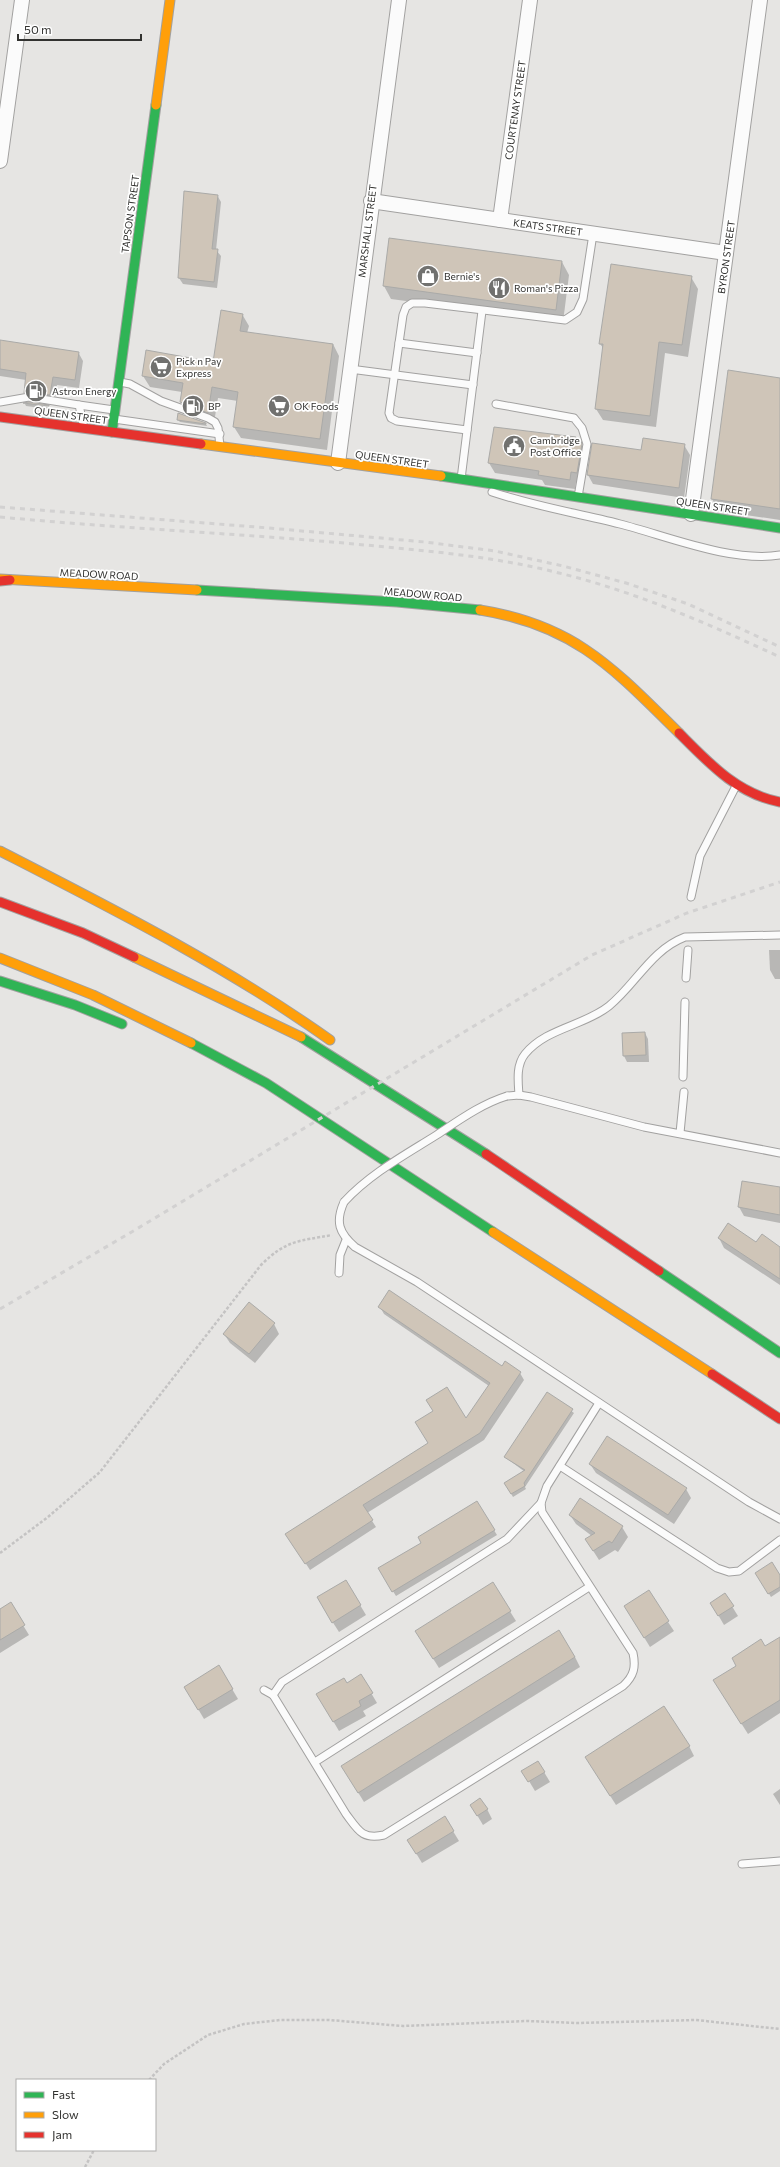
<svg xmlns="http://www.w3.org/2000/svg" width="780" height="2167" viewBox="0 0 780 2167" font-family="Commissioner,sans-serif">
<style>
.shadow{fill:#0003}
.building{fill:#cfc5b8;stroke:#aaaaa8}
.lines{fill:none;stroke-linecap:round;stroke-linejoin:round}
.lane-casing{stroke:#a2a1a0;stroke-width:9}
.street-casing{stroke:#a2a1a0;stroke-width:16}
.fast-casing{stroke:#a2a1a0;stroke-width:11}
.slow-casing{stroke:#a2a1a0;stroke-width:11}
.jam-casing{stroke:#a2a1a0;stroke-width:11}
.path{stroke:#c4c3c3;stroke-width:2.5;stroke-dasharray:3 2;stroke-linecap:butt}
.lane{stroke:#fbfbfb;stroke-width:7}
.street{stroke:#fbfbfb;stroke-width:14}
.fast{stroke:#30b455;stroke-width:9}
.slow{stroke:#ff9f0a;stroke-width:9}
.jam{stroke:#e5322d;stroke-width:9}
.rail{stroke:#d2d1d1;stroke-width:3;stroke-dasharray:5 5;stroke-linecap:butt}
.lane-bridge-casing{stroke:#a2a1a0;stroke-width:9;stroke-linecap:butt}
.lane-bridge{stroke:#fbfbfb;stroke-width:7}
.labels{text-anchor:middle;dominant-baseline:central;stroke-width:3.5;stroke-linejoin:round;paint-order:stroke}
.street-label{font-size:10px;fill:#323230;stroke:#fff}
.poi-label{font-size:10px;fill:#323230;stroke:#fff;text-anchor:start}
</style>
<rect width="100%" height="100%" fill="#e6e5e3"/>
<g class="shadow">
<polygon points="217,195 221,202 216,250 221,256 217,288 183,284 179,278"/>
<polygon points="390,239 562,262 569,275 563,322 391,299 384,286"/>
<polygon points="691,277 698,289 688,357 665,353 656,427 603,420 596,409 604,349 600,344"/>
<polygon points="242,314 249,326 247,333 333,344 339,356 327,450 241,438 234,427 238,401 218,398 214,423 187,414 181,402 182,392 150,387 143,376 214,363"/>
<polygon points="0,341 78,352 83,361 79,388 57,385 54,403 29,401 25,393 26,380 0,376"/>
<polygon points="780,379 780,520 719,511 712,499"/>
<polygon points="29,403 48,407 49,409 26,406 25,404"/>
<polygon points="178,420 206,424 207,426 180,422"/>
<polygon points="494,428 575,438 586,452 582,483 576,482 575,489 545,485 542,480 495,473 489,463"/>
<polygon points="684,445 690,455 684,498 593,484 588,475"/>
<polygon points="769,950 780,950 780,979 775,979 770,970"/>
<polygon points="645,1033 648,1039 649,1062 627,1062 624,1056 623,1034"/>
<polygon points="780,1188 780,1223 744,1216 739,1207"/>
<polygon points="719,1238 780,1248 780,1285 724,1248"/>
<polygon points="380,1307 502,1367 520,1373 524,1380 484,1440 367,1513 376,1527 310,1570 291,1541 466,1420 489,1386 384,1314"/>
<polygon points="274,1324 279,1334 255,1363 230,1343 224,1334"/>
<polygon points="548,1394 574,1413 525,1487 526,1489 513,1497 505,1483 525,1472 505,1457"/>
<polygon points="590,1464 686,1489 691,1498 674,1524 596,1473"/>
<polygon points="477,1503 497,1535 396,1596 379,1569 423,1543"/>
<polygon points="570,1515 622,1527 628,1537 618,1552 615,1550 599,1560 592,1549 592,1536 576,1524"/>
<polygon points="756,1573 780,1577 780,1591 771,1597"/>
<polygon points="493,1584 516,1621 439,1668 422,1641"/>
<polygon points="648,1592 674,1631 650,1647 631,1616"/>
<polygon points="725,1595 738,1616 724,1625 717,1613"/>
<polygon points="10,1604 29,1635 0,1653 0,1610"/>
<polygon points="360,1605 366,1615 339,1632 323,1607"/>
<polygon points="780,1643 780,1713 748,1734 720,1690 765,1647"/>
<polygon points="575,1657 580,1667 364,1802 348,1776"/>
<polygon points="219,1667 238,1699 204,1719 185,1687"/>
<polygon points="361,1676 377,1703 363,1711 366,1716 339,1731 323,1704 347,1684"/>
<polygon points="689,1746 694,1756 616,1805 592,1767"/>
<polygon points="538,1762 550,1782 535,1791 523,1771"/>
<polygon points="780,1789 780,1805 773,1794"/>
<polygon points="487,1809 492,1819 483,1825 477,1815"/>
<polygon points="445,1818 459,1841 422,1863 408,1840"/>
</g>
<g class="building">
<polygon points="184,191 218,195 212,249 218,249 214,282 178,278"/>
<polygon points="389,238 562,261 556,310 383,286"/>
<polygon points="611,264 692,276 682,345 659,342 650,416 595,409 603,344 599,344"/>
<polygon points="221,310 243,314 240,331 333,344 320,439 233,427 238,392 212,387 208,413 180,402 183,383 142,376 146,350 213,362"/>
<polygon points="0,340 79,352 75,380 53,377 50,395 24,393 26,373 0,369"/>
<polygon points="728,370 780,378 780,509 711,499"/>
<polygon points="29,402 49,405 49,406 23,403"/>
<polygon points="178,413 206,423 206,424 177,420"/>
<polygon points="494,427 576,437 575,440 581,441 582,444 577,473 571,472 570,480 538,475 539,471 488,463"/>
<polygon points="643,438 685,444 679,488 587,475 592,443 641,450"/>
<polygon points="645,1032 646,1055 623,1056 622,1033"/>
<polygon points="742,1181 780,1187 780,1215 738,1207"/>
<polygon points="728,1223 756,1242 762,1234 780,1247 780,1279 718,1238"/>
<polygon points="389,1290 502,1366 505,1361 521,1372 480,1433 363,1505 373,1520 305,1564 285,1534 428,1443 415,1422 433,1411 426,1400 447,1387 466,1418 490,1383 378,1307"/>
<polygon points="249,1302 275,1323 249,1354 223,1334"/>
<polygon points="547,1392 573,1409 524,1483 525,1486 511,1494 504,1483 525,1470 504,1457"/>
<polygon points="607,1436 687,1488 668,1515 589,1464"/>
<polygon points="580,1498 623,1526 612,1543 609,1541 593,1551 585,1539 595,1533 569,1515"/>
<polygon points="477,1501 495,1530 392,1592 378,1568 421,1543 418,1537"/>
<polygon points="772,1562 780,1575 780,1587 768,1594 755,1573"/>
<polygon points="346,1580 361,1605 332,1623 317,1597"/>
<polygon points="493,1582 511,1611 433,1659 415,1631"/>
<polygon points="649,1590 669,1621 644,1638 624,1606"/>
<polygon points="725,1593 734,1606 718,1616 710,1603"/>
<polygon points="11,1602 25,1625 0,1640 0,1609"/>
<polygon points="559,1630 575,1657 358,1793 341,1766"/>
<polygon points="780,1637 780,1700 741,1724 713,1680 736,1666 732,1658 761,1639 765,1646"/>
<polygon points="219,1665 233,1689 198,1710 184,1687"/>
<polygon points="361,1674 373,1693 359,1701 361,1706 333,1722 316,1694 344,1678 347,1683"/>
<polygon points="664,1706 690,1746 610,1796 585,1757"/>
<polygon points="538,1761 545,1772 528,1782 521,1771"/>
<polygon points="480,1798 488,1809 477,1816 470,1805"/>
<polygon points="445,1816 454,1831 416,1854 407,1840"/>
</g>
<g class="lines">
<g class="lane-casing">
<g id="lane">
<polyline points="399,343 477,353"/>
<polyline points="350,369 473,385"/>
<polyline points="120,382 130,384 161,401 208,418 215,422 218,428 220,446"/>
<polyline points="0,402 29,397 79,405 84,428"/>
<polyline points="496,404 574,418 582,428 587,444 578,497"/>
<polyline points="79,405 114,410"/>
<polyline points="114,419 220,434"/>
<polyline points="467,430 397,421 391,418 389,413 403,315 406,307 412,303 425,303 565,320 577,312 583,299 593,234"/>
<polyline points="461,479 482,311"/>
<path d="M 492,492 C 534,506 577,513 620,524 C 667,536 732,563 780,555"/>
<polyline points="691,897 700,856 736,786"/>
<polyline points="686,978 688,950"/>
<polyline points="683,1077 685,1002"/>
<path d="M 519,1095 C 518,1081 516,1065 525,1054 C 546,1028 584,1026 609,1006 C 636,984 651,950 685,937 L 780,935"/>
<polyline points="507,1096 519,1095 531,1097 644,1127 780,1153"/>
<polyline points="680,1133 684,1092"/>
<path d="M 344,1202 C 335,1222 339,1233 355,1247 L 417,1282 L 749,1502 L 780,1519"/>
<polyline points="339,1273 340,1255 346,1240"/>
<polyline points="560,1466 717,1568 729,1572 739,1571 780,1540"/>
<path d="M 264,1690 L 273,1695 L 346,1814 C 358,1830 362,1840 384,1835 L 623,1686 C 634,1676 636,1667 633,1653 L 542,1512 L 541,1503 L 547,1486 L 599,1403"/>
<polyline points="273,1695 282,1682 507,1539 541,1503"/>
<polyline points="315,1762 589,1587"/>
<polyline points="742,1864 780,1861"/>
</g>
</g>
<g class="street-casing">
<g id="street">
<polyline points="0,161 22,0"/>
<polyline points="371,201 726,253"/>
<polyline points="500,220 530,0"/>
<polyline points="338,463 399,0"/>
<polyline points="691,514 760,0"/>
</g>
</g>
<g class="fast-casing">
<g id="fast">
<polyline points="112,432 156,105"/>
<polyline points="441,476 780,528"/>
<polyline points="197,590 397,602 480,610"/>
<polyline points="0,981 75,1005 122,1024"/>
<polyline points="301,1037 486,1154"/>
<polyline points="191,1043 266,1083 493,1232"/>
<polyline points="659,1271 780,1353"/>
</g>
</g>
<g class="slow-casing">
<g id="slow">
<polyline points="156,105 170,0"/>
<polyline points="201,444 441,476"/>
<polyline points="0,579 197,590"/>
<path d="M 480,610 C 575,625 614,669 679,733"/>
<path d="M 0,851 C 113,909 226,966 330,1040"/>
<polyline points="134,957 301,1037"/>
<polyline points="0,958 93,995 191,1043"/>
<polyline points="493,1232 712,1374"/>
</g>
</g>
<g class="jam-casing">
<g id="jam">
<polyline points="0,417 201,444"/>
<polyline points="0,581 10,580"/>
<path d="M 679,733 C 709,763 737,794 780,802"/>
<polyline points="0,902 83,933 134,957"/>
<polyline points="486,1154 659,1271"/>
<polyline points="712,1374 780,1419"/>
</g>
</g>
<g class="path">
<path d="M 0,1553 L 48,1517 L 100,1472 L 261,1265 C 286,1240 299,1241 332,1235"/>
<polyline points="149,2080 164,2064 208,2035 244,2024 280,2020 329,2020 403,2026 527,2021 577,2023 696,2020 780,2029"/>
<polyline points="85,2167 94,2150"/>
</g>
<use href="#lane" class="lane"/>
<use href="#street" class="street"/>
<use href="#fast" class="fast"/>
<use href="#slow" class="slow"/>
<use href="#jam" class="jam"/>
<g class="rail">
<polyline points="0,507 269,528 425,542 495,551 563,566 626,583 688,604 780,647"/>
<path d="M 0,517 C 115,528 230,533 344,543 C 416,550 489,555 559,573 C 637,592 708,624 780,657"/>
<polyline points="0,1309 135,1230 592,955 687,913 780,882"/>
</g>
<g class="lane-bridge-casing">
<path id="lane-bridge" d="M 344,1202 C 370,1174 403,1156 435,1136 C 458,1121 481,1104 507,1096"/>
</g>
<use href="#lane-bridge" class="lane-bridge"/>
</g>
<defs>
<g id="shop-disc" transform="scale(1.15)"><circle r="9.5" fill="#71716f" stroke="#fff"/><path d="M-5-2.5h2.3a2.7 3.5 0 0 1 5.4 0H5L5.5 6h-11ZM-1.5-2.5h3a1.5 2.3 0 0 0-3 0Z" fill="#fff"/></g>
<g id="restaurant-disc" transform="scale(1.15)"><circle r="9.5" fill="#71716f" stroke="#fff"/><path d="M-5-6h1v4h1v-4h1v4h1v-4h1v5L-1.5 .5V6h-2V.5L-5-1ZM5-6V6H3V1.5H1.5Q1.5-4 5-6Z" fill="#fff"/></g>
<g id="supermarket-disc" transform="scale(1.15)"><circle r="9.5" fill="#71716f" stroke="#fff"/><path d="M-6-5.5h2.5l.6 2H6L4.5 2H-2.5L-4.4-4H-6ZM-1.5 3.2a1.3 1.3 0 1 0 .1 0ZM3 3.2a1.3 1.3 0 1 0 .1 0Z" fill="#fff"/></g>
<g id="fuel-disc" transform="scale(1.15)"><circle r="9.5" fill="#71716f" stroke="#fff"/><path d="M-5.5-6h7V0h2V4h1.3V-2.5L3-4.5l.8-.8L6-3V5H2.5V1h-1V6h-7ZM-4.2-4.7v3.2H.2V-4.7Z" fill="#fff"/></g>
<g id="civic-disc" transform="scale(1.15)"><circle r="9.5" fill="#71716f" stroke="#fff"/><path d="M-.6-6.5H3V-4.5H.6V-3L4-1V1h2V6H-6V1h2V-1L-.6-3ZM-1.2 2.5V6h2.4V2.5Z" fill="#fff"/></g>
</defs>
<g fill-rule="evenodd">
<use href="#shop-disc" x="428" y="276"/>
<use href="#restaurant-disc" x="499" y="288"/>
<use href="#supermarket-disc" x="161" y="367"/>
<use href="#fuel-disc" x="36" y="391"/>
<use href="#fuel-disc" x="193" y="406"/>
<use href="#supermarket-disc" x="279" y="406"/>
<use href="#civic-disc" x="514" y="446"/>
</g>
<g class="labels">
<g class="street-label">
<text transform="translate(515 110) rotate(-82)">COURTENAY STREET</text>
<text transform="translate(130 214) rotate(-82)">TAPSON STREET</text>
<text transform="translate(548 227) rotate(8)">KEATS STREET</text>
<text transform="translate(367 231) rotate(-83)">MARSHALL STREET</text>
<text transform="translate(726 257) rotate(-82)">BYRON STREET</text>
<text transform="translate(71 415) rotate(8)">QUEEN STREET</text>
<text transform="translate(392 459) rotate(8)">QUEEN STREET</text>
<text transform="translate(713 506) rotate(9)">QUEEN STREET</text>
<text transform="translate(99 574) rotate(3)">MEADOW ROAD</text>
<text transform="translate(423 594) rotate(5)">MEADOW ROAD</text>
</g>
<g class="poi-label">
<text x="444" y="276">Bernie's</text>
<text x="514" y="288">Roman's Pizza</text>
<text x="176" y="361">Pick n Pay<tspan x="176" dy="12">Express</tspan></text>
<text x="52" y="391">Astron Energy</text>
<text x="208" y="406">BP</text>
<text x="294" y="406">OK Foods</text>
<text x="530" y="440">Cambridge<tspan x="530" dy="12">Post Office</tspan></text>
</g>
</g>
<rect x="16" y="2079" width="140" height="72" fill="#ffffff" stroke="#adadac"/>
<rect x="24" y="2092" width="20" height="6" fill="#30b455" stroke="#adadac"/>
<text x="52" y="2099" font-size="12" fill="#323230">Fast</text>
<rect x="24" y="2112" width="20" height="6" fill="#ff9f0a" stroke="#adadac"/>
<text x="52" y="2119" font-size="12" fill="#323230">Slow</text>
<rect x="24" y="2132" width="20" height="6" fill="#e5322d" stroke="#adadac"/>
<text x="52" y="2139" font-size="12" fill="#323230">Jam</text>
<path d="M18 34v6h123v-6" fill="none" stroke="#323230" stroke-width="2"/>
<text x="24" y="34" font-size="12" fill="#323230" stroke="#ffffff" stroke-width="3" paint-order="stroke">50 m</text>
</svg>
